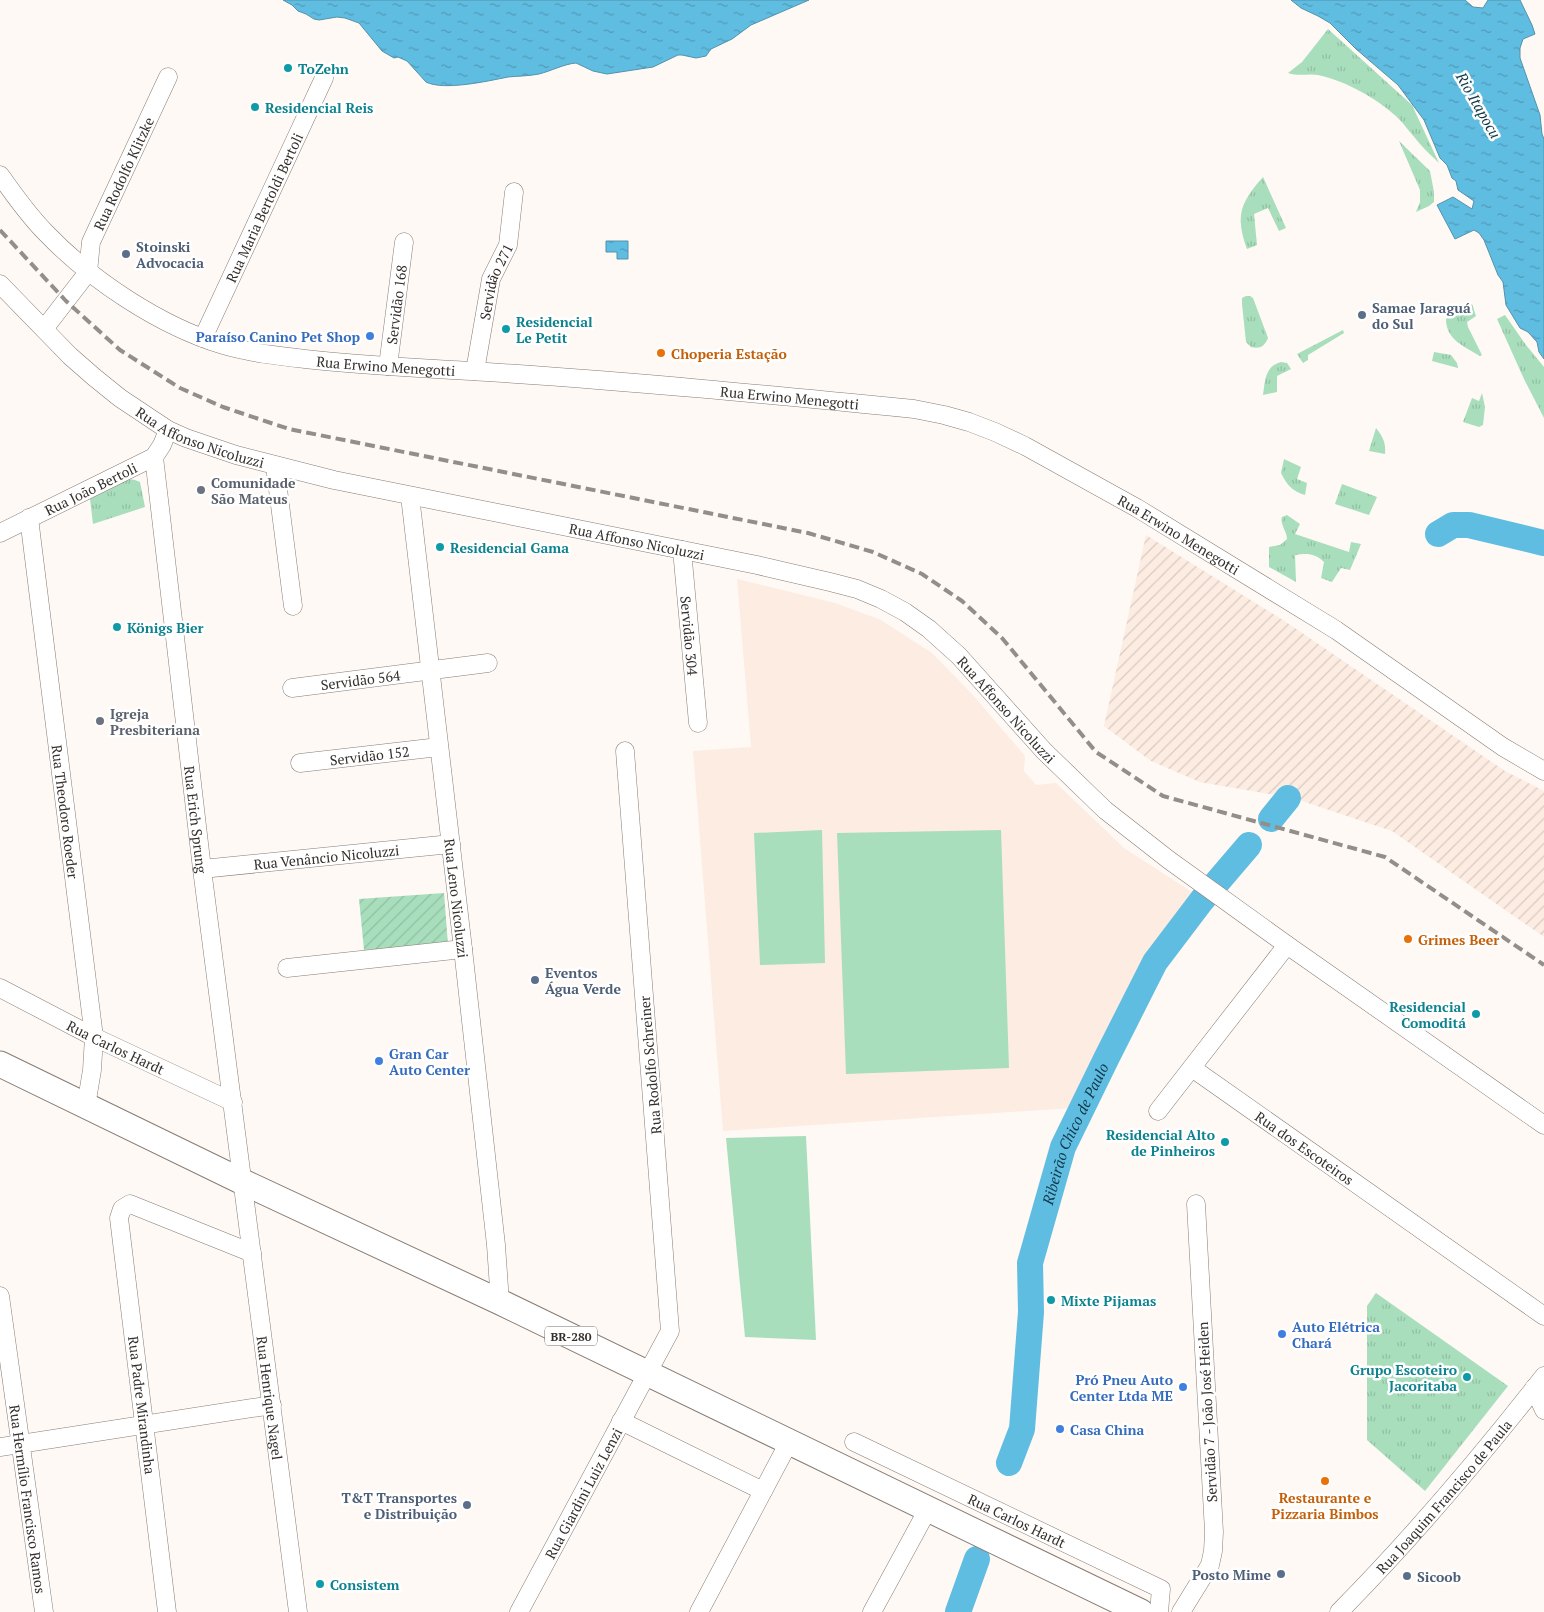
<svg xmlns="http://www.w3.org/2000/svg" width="1544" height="1612" viewBox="0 0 1544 1612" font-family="'PT Serif',serif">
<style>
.built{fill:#fdece2}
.industrial{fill:url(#industrial-furrows)}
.grass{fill:url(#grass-tufts)}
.garden{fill:url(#garden-furrows)}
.pitch{fill:#a8debc}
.water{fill:url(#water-ripples);stroke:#5392ab}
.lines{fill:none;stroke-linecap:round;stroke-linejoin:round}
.river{stroke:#60bde2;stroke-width:26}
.minor-casing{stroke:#887c74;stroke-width:19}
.highway-casing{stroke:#887c74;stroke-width:27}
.minor{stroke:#fff;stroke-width:18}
.highway{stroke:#fff;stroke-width:25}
.rail{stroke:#938e8a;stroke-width:4;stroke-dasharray:10 5;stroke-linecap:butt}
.culture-dot{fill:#0f9aa8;stroke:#fff;stroke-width:2}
.service-dot{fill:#5c6f8a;stroke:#fff;stroke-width:2}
.shop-dot{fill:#3f7fe0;stroke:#fff;stroke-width:2}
.food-dot{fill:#e8710a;stroke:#fff;stroke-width:2}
.worship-dot{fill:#6b7280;stroke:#fff;stroke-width:2}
.labels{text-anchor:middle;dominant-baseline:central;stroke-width:5;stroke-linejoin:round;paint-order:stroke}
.shield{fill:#fff;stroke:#716d6b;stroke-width:1}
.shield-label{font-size:12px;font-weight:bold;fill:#342f2c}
.culture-label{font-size:14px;font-weight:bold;fill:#0d838f;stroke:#fff;text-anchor:start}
.street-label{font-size:14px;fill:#342f2c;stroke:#fff}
.service-label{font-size:14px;font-weight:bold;fill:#4e5e75;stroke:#fff;text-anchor:start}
.shop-label{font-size:14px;font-weight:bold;fill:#366cbe;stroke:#fff;text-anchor:start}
.food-label{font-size:14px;font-weight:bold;fill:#c56008;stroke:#fff;text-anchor:start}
.worship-label{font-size:14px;font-weight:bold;fill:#5b616d;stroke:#fff;text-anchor:start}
.water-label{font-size:15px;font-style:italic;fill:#0f3949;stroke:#fff}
</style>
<defs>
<pattern id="industrial-furrows" width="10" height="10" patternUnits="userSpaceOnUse" patternTransform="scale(1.25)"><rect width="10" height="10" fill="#fdece2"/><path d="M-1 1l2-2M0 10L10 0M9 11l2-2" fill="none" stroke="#d9cbc2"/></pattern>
<pattern id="grass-tufts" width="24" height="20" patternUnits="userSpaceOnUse" patternTransform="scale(1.25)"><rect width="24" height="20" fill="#a8debc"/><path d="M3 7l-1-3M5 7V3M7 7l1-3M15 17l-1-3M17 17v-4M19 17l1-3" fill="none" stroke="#91bfa2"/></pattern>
<pattern id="garden-furrows" width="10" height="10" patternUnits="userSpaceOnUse" patternTransform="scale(1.25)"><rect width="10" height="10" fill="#a8debc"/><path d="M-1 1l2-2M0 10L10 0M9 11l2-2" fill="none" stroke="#91bfa2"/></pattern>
<pattern id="water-ripples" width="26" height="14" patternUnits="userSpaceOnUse" patternTransform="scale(1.25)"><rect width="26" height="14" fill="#60bde2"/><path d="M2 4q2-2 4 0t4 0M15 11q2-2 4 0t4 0" fill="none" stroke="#509ab7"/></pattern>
</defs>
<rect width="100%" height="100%" fill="#fef9f5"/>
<polygon class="built" points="737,579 835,603 881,620 932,653 972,694 1025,756 1024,771 1036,785 1056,783 1124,848 1192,892 1127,1000 1073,1108 723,1131 693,751 751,747"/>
<polygon class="industrial" points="1146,535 1286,622 1505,771 1544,791 1544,937 1392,831 1293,798 1200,782 1151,761 1104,726"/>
<g class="grass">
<path d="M 1328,29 L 1412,105 L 1439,163 C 1433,157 1426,151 1420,144 C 1412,135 1405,125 1397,117 C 1376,98 1346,81 1318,75 C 1308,73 1300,77 1288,73 L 1302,62 Z"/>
<polygon points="1399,141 1430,171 1434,192 1434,202 1429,206 1416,212 1420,202 1420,190"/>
<path d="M 1263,177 L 1286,228 L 1279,231 L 1268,208 L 1254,214 L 1257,245 L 1247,249 C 1235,216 1240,203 1263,177 Z"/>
<path d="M 1246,296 L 1250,296 L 1253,298 L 1268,338 C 1264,347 1260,349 1251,347 L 1246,342 L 1242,304 L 1242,298 Z"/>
<path d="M 1472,304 L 1476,316 L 1467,322 L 1468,327 L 1482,355 L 1480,356 C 1464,346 1446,340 1446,319 C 1454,311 1461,307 1472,304 Z"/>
<polygon points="1505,315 1526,345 1544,367 1544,418 1524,379 1497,319"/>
<polygon points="1343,330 1344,333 1308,355 1308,360 1303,363 1297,354"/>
<polygon points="1434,352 1451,355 1457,363 1458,368 1432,361"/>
<path d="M 1281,362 L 1287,363 L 1291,369 L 1277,376 L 1277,392 L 1263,395 C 1265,381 1265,366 1281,362 Z"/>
<polygon points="1482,393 1485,407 1483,425 1479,427 1463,422 1472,398 1479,401"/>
<path d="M 1376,428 C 1383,437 1386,443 1385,454 L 1369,451 Z"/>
<path d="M 1284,459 L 1301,467 L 1297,479 L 1307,483 L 1305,495 C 1292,491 1287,485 1281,473 Z"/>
<polygon points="129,479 135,480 140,482 145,507 93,524 90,499"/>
<polygon points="1342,484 1377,497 1369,515 1335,504"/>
<path d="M 1287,515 L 1300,524 L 1295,534 L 1349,552 L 1351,542 L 1361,544 L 1350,570 L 1341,568 L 1332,582 L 1321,578 L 1324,562 C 1315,553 1307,553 1295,555 L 1296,582 L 1269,567 L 1269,547 L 1280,545 L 1287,539 C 1287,531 1280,525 1282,517 Z"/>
<polygon points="1376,1293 1508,1386 1425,1491 1367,1440 1367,1306"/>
</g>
<polygon class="garden" points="444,893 448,945 364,950 359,899"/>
<g class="pitch">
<polygon points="822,830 825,963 760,965 754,833"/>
<polygon points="1001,830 1009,1068 846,1074 837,833"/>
<polygon points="806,1136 816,1340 745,1337 726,1138"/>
</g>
<g class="water">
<path d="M 283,0 L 809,0 L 751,25 L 732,39 L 711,49 L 706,56 L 696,58 L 682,55 L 678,55 L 653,67 L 607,74 L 593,71 L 576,63 C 564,64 551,71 539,74 C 529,76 518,76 508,77 C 488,81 444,91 426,82 L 407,61 L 398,57 L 394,58 L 382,51 L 359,23 L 345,18 L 337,17 L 319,20 L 314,19 L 306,14 L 298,11 L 292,5 Z"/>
<polygon points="1291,0 1465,0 1473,7 1483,8 1488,0 1520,0 1532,25 1535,34 1523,39 1520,48 1520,58 1540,115 1542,134 1544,139 1544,359 1539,352 1537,342 1528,332 1520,328 1506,305 1503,282 1498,275 1484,240 1479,233 1474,230 1455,239 1437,205 1453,197 1472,209 1474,201 1458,190 1456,181 1452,178 1447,165 1440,158 1424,120 1398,85 1356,49 1330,23 1318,16 1301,8"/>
<polygon points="606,241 628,241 628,259 617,259 617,252 606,252"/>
</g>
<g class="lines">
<g class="river">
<polyline points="1438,534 1453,525 1469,525 1544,543"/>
<polyline points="1271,819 1288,798"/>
<path id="s1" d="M 1009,1463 L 1022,1429 L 1031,1312 L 1030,1263 L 1063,1147 L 1107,1057 L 1155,962 L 1202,900 L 1249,845"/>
<polyline points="958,1612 977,1559"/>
</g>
<g class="minor-casing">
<g id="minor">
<path id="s2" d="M 0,175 C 14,195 29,216 46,233 C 91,280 160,326 223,345 C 250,353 278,356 305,359 C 366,366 426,368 487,372 C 629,381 772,395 914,409 L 944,415 L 969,422 L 995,432 L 1025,446 L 1137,508 L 1336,630 L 1503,747 L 1544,771"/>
<path id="s3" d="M 88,272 L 91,242 L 168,77"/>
<path id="s4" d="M 0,284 L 70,356 L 94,377 L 120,398 L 168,430 L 186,438 L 236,455 L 334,480 L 757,565 L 830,582 L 857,589 L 881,599 L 905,612 L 929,629 L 959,656 L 1044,751 L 1105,810 L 1169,860 L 1287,945 L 1544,1125"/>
<polyline points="44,329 88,272"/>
<path id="s5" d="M 203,338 L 324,78"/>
<path id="s6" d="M 388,366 L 404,242"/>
<path id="s7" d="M 475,371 L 491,279 L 508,245 L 514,192"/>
<path id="s8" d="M 154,457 L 202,869 L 298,1612"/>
<polyline points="275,466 293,606"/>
<path id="s9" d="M 410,496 L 463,949 L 496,1245 L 500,1302"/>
<path id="s10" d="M 29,518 L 94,1037 L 92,1070 L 86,1106"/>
<path id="s11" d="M 0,533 L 154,457 L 162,445 L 168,430"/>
<path id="s12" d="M 682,550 L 698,723"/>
<path id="s13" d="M 292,688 L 488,663"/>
<path id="s14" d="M 300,763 L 439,747"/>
<path id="s15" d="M 202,869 L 451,844"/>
<polyline points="287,968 463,949"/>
<path id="s16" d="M 0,988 L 94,1037 L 233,1102"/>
<path id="s17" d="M 1192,1068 L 1544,1316"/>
<polyline points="1158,1111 1287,945"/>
<path id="s18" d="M 0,1296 L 44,1612"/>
<polyline points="1534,1388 1544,1410"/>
<polyline points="621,1421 763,1491"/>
<path id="s19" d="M 854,1442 L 1161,1589 L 1159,1612"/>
<polyline points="0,1447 272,1405"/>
<polyline points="167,1612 119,1218 122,1209 130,1204 252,1253"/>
<path id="s20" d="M 519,1612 L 670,1331 L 625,751"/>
<polyline points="699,1612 789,1442"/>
<polyline points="872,1612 928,1509"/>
<polyline points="1181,1612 1210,1565 1213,1551 1214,1532 1196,1204"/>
<path id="s21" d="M 1339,1612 C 1412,1538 1480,1458 1544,1376"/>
</g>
</g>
<g class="highway-casing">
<polyline id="highway" points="0,1064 243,1182 500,1302 1141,1612"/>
</g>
<use href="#minor" class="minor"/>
<use href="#highway" class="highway"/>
<polyline class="rail" points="0,230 66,301 120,350 180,388 223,407 289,429 808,533 873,552 922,574 962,601 1002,638 1096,752 1163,796 1385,857 1544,965"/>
</g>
<g class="culture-dot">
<circle cx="288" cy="68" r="5"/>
<circle cx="255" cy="107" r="5"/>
<circle cx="506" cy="329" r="5"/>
<circle cx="440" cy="547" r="5"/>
<circle cx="117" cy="627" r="5"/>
<circle cx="1476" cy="1014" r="5"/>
<circle cx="1225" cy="1142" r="5"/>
<circle cx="1051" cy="1300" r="5"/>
<circle cx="1467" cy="1377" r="5"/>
<circle cx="320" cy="1584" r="5"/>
</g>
<g class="service-dot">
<circle cx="126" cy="254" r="5"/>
<circle cx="1362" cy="315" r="5"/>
<circle cx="535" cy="980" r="5"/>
<circle cx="467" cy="1505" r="5"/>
<circle cx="1281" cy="1574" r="5"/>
<circle cx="1407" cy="1576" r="5"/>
</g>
<g class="shop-dot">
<circle cx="370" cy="336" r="5"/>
<circle cx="379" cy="1061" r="5"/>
<circle cx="1282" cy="1334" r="5"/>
<circle cx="1183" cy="1387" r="5"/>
<circle cx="1060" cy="1429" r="5"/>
</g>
<g class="food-dot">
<circle cx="661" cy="353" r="5"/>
<circle cx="1408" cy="939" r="5"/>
<circle cx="1325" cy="1481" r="5"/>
</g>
<g class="worship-dot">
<circle cx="201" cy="490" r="5"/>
<circle cx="100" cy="721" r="5"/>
</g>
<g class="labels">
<rect class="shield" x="545" y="1326.5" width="52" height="19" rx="4"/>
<g class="shield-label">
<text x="571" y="1336">BR-280</text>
</g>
<g class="culture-label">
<text x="298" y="68">ToZehn</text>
<text x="265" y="107">Residencial Reis</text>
<text x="516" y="321">Residencial<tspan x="516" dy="16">Le Petit</tspan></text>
<text x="450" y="547">Residencial Gama</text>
<text x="127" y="627">Königs Bier</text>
<text x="1466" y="1006" text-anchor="end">Residencial<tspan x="1466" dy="16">Comoditá</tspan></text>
<text x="1215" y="1134" text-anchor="end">Residencial Alto<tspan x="1215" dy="16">de Pinheiros</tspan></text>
<text x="1061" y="1300">Mixte Pijamas</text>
<text x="1457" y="1369" text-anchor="end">Grupo Escoteiro<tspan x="1457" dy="16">Jacoritaba</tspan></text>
<text x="330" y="1584">Consistem</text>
</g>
<g class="street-label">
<text stroke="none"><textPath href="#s3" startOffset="106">Rua Rodolfo Klitzke</textPath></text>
<text stroke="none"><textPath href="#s5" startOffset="144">Rua Maria Bertoldi Bertoli</textPath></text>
<text stroke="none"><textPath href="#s7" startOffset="92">Servidão 271</textPath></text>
<text stroke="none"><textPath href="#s6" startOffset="62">Servidão 168</textPath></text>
<text stroke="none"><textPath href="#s2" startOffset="450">Rua Erwino Menegotti</textPath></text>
<text stroke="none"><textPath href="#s2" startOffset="855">Rua Erwino Menegotti</textPath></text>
<text stroke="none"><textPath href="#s4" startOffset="256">Rua Affonso Nicoluzzi</textPath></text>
<text stroke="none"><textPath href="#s11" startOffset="101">Rua João Bertoli</textPath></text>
<text stroke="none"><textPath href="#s2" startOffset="1275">Rua Erwino Menegotti</textPath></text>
<text stroke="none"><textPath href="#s4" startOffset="706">Rua Affonso Nicoluzzi</textPath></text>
<text stroke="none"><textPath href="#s12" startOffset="86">Servidão 304</textPath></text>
<text stroke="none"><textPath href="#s13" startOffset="69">Servidão 564</textPath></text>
<text stroke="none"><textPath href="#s4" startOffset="1126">Rua Affonso Nicoluzzi</textPath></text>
<text stroke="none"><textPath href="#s14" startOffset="70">Servidão 152</textPath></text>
<text stroke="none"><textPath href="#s10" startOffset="296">Rua Theodoro Roeder</textPath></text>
<text stroke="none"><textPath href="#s8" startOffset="365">Rua Erich Sprung</textPath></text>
<text stroke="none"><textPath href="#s15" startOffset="125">Rua Venâncio Nicoluzzi</textPath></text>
<text stroke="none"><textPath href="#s9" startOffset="405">Rua Leno Nicoluzzi</textPath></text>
<text stroke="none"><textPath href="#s16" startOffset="130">Rua Carlos Hardt</textPath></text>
<text transform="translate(650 1065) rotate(-95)">Rua Rodolfo Schreiner</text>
<text stroke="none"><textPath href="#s17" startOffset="138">Rua dos Escoteiros</textPath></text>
<text stroke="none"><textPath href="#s8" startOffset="948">Rua Henrique Nagel</textPath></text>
<text transform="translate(142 1405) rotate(83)">Rua Padre Mirandinha</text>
<text transform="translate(1207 1412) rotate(-93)">Servidão 7 - João José Heiden</text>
<text stroke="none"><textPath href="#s20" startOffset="135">Rua Giardini Luiz Lenzi</textPath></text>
<text stroke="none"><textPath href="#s21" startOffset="156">Rua Joaquim Francisco de Paula</textPath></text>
<text stroke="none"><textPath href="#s18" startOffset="205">Rua Hermílio Francisco Ramos</textPath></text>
<text stroke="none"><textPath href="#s19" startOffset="181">Rua Carlos Hardt</textPath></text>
</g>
<g class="service-label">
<text x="136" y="246">Stoinski<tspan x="136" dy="16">Advocacia</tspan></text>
<text x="1372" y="307">Samae Jaraguá<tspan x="1372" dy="16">do Sul</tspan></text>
<text x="545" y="972">Eventos<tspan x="545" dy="16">Água Verde</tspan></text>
<text x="457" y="1497" text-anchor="end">T&amp;T Transportes<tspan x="457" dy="16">e Distribuição</tspan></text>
<text x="1271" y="1574" text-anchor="end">Posto Mime</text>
<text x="1417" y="1576">Sicoob</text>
</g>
<g class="shop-label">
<text x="360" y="336" text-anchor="end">Paraíso Canino Pet Shop</text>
<text x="389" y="1053">Gran Car<tspan x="389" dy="16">Auto Center</tspan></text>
<text x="1292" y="1326">Auto Elétrica<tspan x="1292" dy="16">Chará</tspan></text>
<text x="1173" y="1379" text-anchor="end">Pró Pneu Auto<tspan x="1173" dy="16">Center Ltda ME</tspan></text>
<text x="1070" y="1429">Casa China</text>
</g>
<g class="food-label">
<text x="671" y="353">Choperia Estação</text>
<text x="1418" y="939">Grimes Beer</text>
<text x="1325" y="1497" text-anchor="middle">Restaurante e<tspan x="1325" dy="16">Pizzaria Bimbos</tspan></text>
</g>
<g class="worship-label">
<text x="211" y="482">Comunidade<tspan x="211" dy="16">São Mateus</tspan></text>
<text x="110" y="713">Igreja<tspan x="110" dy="16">Presbiteriana</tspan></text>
</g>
<g class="water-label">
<text transform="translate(1479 105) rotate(60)">Rio Itapocu</text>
<text stroke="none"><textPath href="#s1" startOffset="340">Ribeirão Chico de Paulo</textPath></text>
</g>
</g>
</svg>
